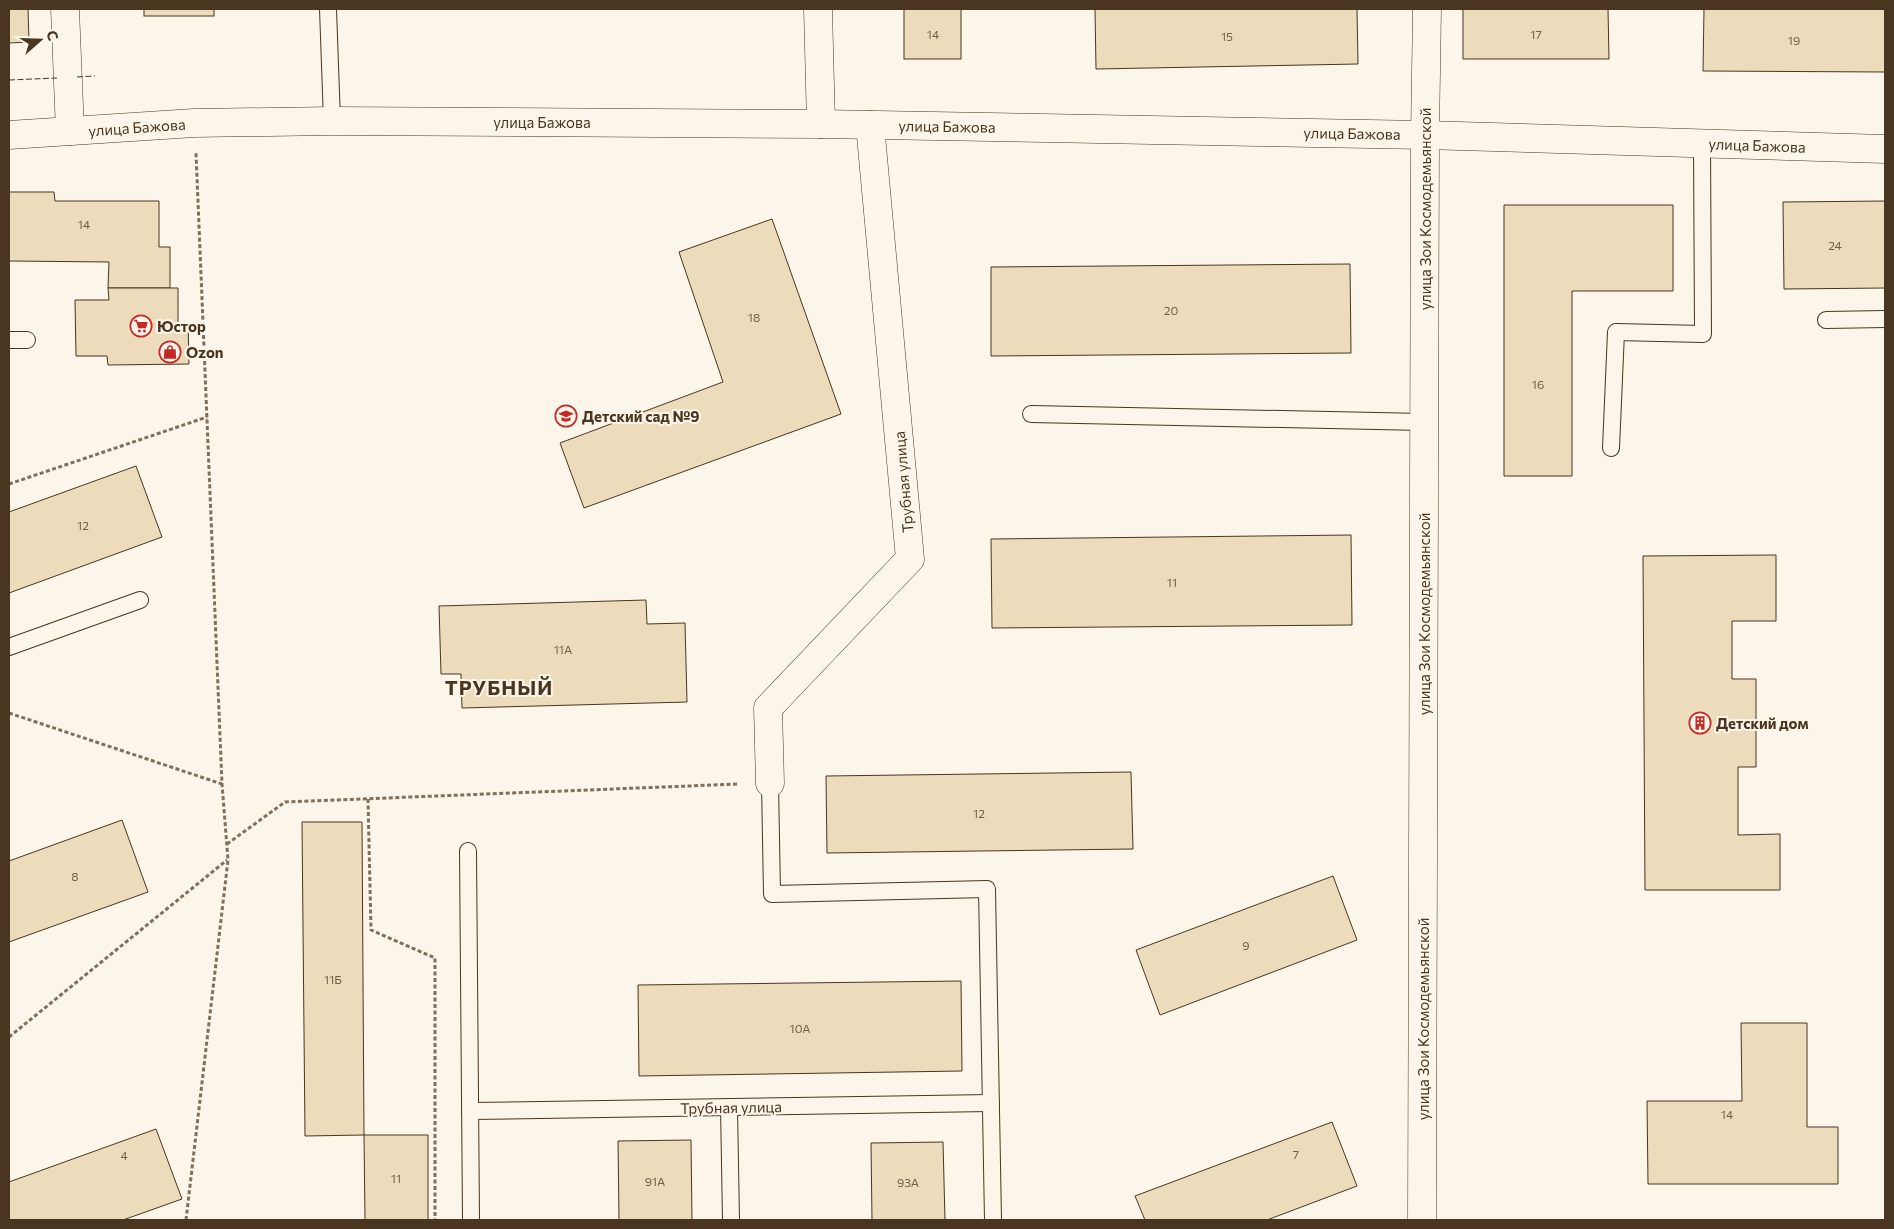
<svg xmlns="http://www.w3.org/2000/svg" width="1894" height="1229" viewBox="0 0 1894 1229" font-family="Commissioner,sans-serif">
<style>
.building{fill:#ecdcbc;stroke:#4a3520}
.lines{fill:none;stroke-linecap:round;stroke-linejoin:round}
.service-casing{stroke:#4a3520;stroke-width:18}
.minor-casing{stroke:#4a3520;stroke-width:29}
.path{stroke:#7f6f5c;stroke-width:3;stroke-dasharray:4 2.5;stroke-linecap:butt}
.service{stroke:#fbf6e9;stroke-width:16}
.minor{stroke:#fbf6e9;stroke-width:28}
.fence{stroke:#4a3520;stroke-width:1;stroke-dasharray:6 2.5;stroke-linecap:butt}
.labels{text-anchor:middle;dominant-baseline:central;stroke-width:4;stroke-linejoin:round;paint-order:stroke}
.number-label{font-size:12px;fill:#725f47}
.street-label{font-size:15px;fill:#4a3520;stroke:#fbf6e9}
.poi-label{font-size:15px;font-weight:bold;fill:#4a3520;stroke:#fbf6e9;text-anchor:start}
.district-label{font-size:20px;font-weight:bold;letter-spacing:1px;fill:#4a3520;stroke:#fbf6e9}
</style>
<rect width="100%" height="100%" fill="#fbf6e9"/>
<g class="building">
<polygon points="9,9 28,9 29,42 9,43"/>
<rect x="144" y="9" width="70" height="7"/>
<rect x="904" y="9" width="57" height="50"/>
<polygon points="1095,9 1357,9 1358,64 1096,69"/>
<polygon points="1463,9 1608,9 1609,59 1463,59"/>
<polygon points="1704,9 1885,9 1885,72 1703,71"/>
<polygon points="9,192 54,192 55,201 159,201 159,247 170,247 170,288 108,288 109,262 9,261"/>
<polygon points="1885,201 1885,288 1784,289 1783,202"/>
<polygon points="1504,205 1673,205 1673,291 1572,291 1572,476 1504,476"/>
<polygon points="772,219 841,414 584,508 560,443 723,382 679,252"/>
<polygon points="1350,264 1351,353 991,356 991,267"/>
<polygon points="108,288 178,288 178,323 188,323 189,364 108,365 107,356 76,356 75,300 109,300"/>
<polygon points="136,466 162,537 9,593 9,512"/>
<polygon points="1351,535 1352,625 992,628 991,539"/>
<polygon points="1776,555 1776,621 1732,621 1732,679 1756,679 1756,767 1738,767 1738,835 1780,834 1780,890 1645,890 1643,556"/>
<polygon points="646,600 647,624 685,623 687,702 462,708 461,674 441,674 439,606"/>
<polygon points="1131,772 1133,849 827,853 826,776"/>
<polygon points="122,820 148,892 9,942 9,861"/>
<polygon points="302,822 362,822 364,1135 305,1136"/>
<polygon points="1333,876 1357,940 1160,1015 1136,950"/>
<polygon points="961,981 962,1071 639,1076 638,985"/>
<polygon points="1741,1023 1807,1023 1807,1127 1838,1127 1838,1184 1648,1184 1647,1101 1742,1101"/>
<polygon points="1332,1122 1357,1186 1267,1220 1145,1220 1135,1196"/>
<polygon points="156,1129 182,1199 123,1220 9,1220 9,1182"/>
<polygon points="364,1135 428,1135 428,1220 365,1220"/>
<polygon points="691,1140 692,1220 619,1220 618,1141"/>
<polygon points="943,1142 945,1220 872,1220 871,1143"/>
</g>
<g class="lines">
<g class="service-casing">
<g id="service">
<polyline points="328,9 332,121"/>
<polyline points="1826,320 1885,319"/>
<polyline points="9,340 27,340"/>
<polyline points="1031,414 1424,422"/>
<polyline points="1611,448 1616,332 1703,334 1702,143"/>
<polyline points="9,647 140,600"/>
<polyline points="770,783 772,894 987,889 993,1220"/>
<polyline points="468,851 471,1220"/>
<polyline points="729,1107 731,1220"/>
<polyline points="470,1111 991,1103"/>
</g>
</g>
<g class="minor-casing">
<g id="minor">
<polyline points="65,9 70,131"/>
<polyline points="818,9 821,124"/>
<polyline points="9,135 194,123 332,121 821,124 1425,135 1885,149"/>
<polyline points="770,783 768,708 910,559 870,125"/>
<polyline points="1422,1220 1425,135 1427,9"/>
</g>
</g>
<g class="path">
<polyline points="9,484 207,417"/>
<polyline points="9,713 222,784"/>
<polyline points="368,799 371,930 435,958 435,1220"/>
<polyline points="227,844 285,802 739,784"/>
<polyline points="9,1037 227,860"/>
<polyline points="186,1220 228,860 222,784 196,153"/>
</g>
<use href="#service" class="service"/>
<use href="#minor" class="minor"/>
<g class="fence">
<polyline points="77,77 95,76"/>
<polyline points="9,80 57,78"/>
</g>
</g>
<defs>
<g id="supermarket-ring" transform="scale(1.125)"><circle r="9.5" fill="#fbf6e9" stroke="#c62828" stroke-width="1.5"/><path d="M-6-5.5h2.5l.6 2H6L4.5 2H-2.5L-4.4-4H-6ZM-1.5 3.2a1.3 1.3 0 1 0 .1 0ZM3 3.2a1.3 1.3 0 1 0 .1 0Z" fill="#c62828"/></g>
<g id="shop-ring" transform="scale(1.125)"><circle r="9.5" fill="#fbf6e9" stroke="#c62828" stroke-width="1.5"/><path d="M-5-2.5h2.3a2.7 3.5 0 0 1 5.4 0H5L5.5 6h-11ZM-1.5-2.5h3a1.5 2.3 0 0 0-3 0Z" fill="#c62828"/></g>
<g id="school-ring" transform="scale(1.125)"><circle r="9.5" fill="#fbf6e9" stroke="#c62828" stroke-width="1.5"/><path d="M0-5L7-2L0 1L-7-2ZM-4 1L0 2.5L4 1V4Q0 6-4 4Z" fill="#c62828"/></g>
<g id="building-ring" transform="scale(1.125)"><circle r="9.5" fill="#fbf6e9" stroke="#c62828" stroke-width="1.5"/><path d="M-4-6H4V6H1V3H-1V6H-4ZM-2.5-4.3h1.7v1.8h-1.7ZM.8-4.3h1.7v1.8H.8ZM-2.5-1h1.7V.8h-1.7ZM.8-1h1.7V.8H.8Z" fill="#c62828"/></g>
</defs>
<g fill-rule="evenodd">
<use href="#supermarket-ring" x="141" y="326"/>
<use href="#shop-ring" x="170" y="352"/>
<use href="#school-ring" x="566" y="416"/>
<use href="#building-ring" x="1700" y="723"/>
</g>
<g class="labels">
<g class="number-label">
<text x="933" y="34">14</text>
<text x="1536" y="34">17</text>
<text x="1227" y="36">15</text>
<text x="1794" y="40">19</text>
<text x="84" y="224">14</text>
<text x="1835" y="245">24</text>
<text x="1171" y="310">20</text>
<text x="754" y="317">18</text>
<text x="1538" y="384">16</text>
<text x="83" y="525">12</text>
<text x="1172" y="582">11</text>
<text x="563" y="649">11А</text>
<text x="979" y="813">12</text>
<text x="75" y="876">8</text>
<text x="1246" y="945">9</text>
<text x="333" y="979">11Б</text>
<text x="800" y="1028">10А</text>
<text x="1727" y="1114">14</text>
<text x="1296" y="1154">7</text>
<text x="124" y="1155">4</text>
<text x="396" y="1178">11</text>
<text x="655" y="1181">91А</text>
<text x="908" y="1182">93А</text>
</g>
<g class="street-label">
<text x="542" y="122">улица Бажова</text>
<text transform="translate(947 126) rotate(1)">улица Бажова</text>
<text transform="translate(137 127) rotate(-4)">улица Бажова</text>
<text transform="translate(1352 133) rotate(1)">улица Бажова</text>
<text transform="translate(1757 145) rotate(2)">улица Бажова</text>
<text transform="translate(1425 209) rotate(-90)">улица Зои Космодемьянской</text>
<text transform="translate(903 482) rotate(-95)">Трубная улица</text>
<text transform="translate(1424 614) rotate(-90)">улица Зои Космодемьянской</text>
<text transform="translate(1423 1019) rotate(-90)">улица Зои Космодемьянской</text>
<text transform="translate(731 1107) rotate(-1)">Трубная улица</text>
</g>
<g class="poi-label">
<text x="157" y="326">Юстор</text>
<text x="186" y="352">Ozon</text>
<text x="582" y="416">Детский сад №9</text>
<text x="1716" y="723">Детский дом</text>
</g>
<g class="district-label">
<text x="499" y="687">ТРУБНЫЙ</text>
</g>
</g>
<rect width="1894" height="1229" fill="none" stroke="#4a3520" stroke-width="20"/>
<g transform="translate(40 40) rotate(70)" stroke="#fbf6e9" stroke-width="4" paint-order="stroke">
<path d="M0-4L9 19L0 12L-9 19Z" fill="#4a3520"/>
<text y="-8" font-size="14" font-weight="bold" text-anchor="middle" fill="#4a3520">С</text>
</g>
</svg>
